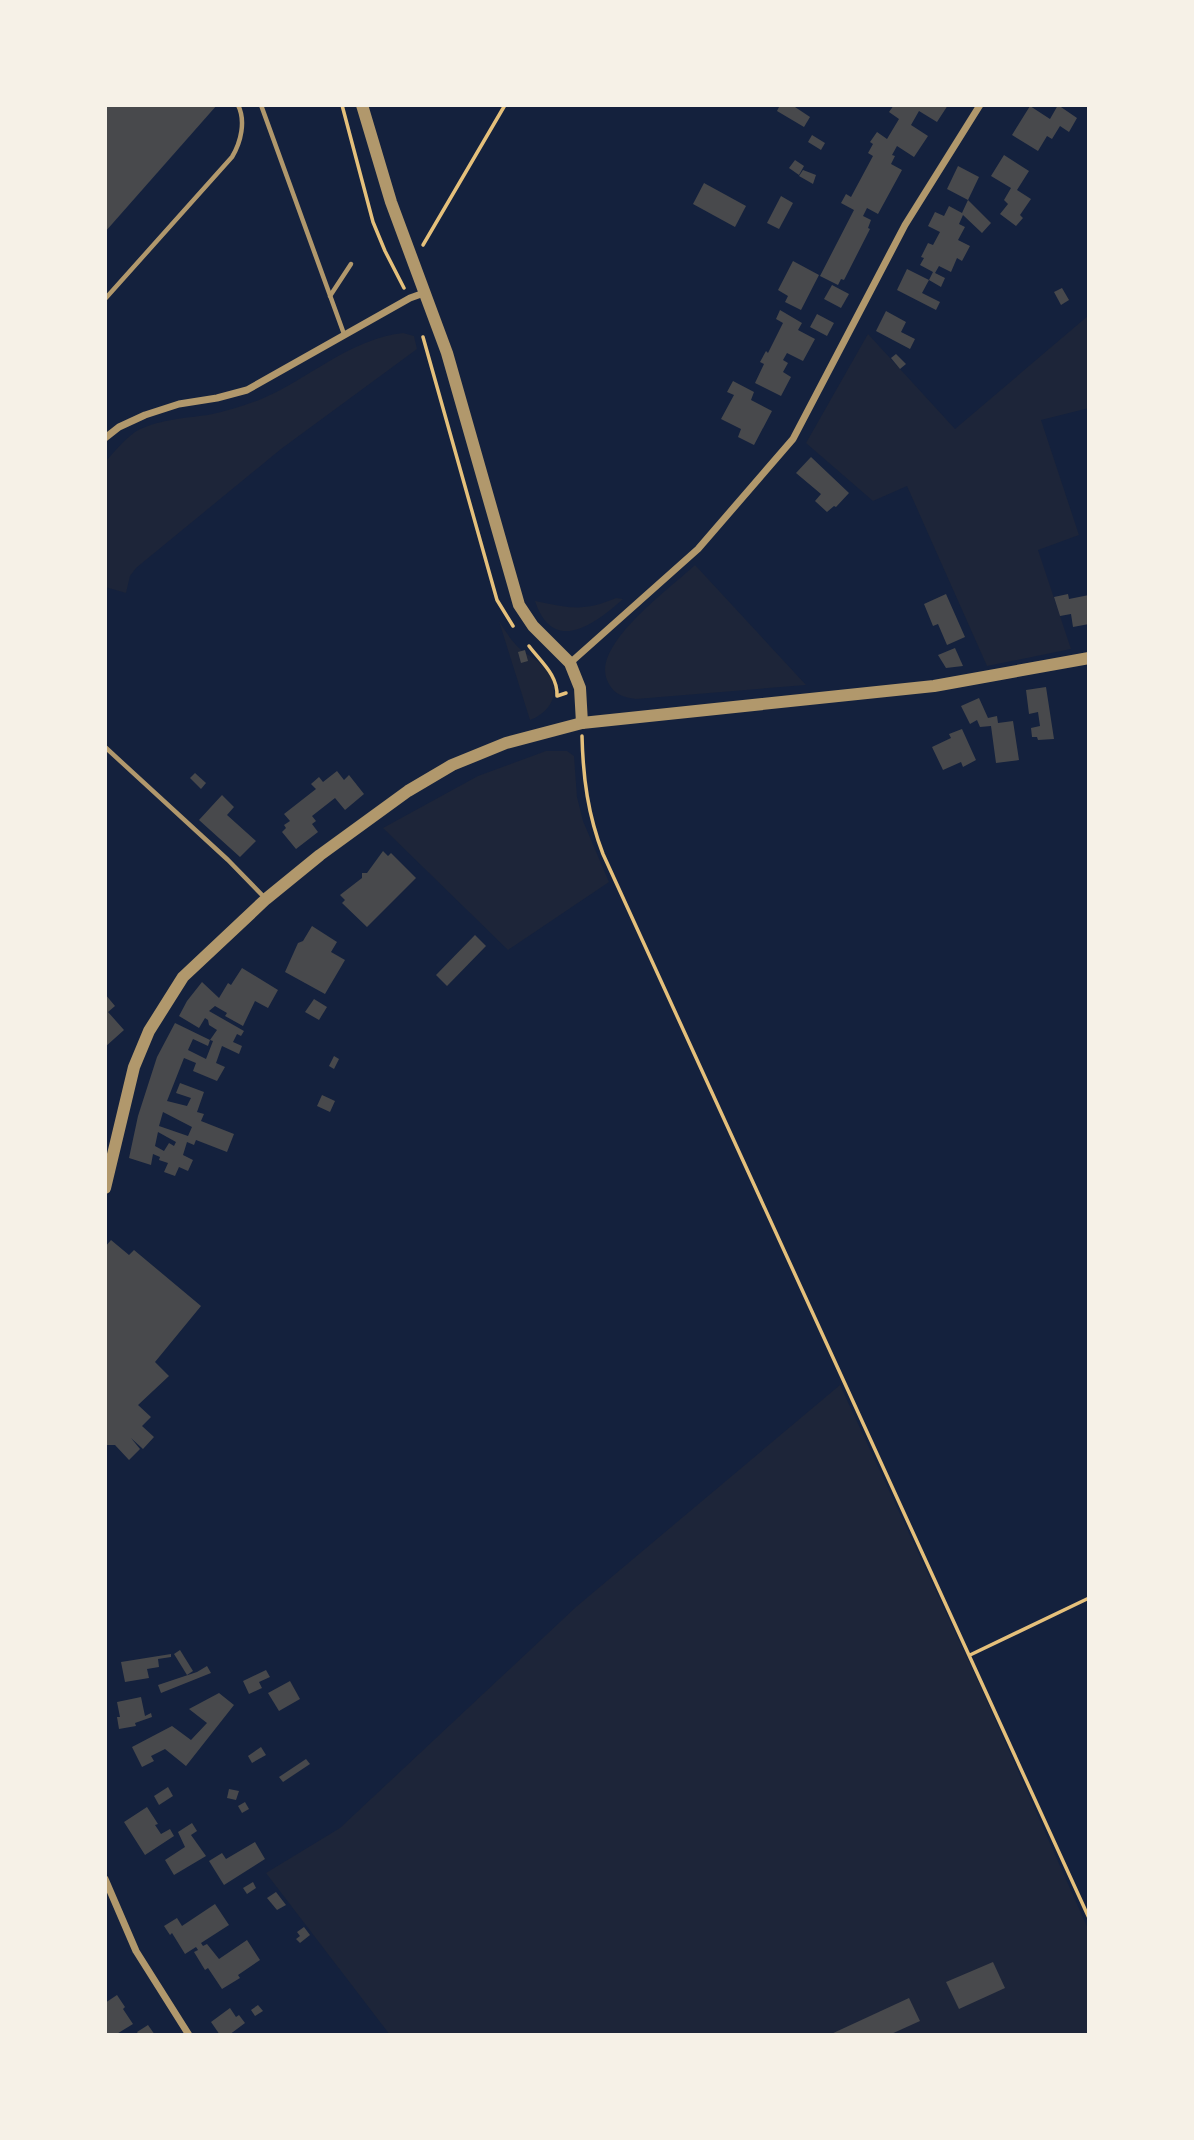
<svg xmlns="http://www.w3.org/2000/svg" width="1194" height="2140" font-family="'Fira Sans Condensed',sans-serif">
  <rect width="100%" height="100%" fill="#14213d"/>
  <g fill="#1d2539">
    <polygon points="1089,315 1089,408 1041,420 1079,535 1038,550 1071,649 987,666 907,486 873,501 806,443 868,334 955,429"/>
    <path d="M403 333 414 336 417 349 281 449 136 568 130 576 126 593 105 587V462C114 452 124 440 135 432 155 420 185 418 208 415 225 412 242 406 259 400 308 380 349 339 403 333Z"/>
    <path d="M695 565 806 685 636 699C622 697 613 694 607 680 592 644 671 588 695 565Z"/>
    <path d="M616 598 623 599C594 625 553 655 535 601 569 608 584 612 616 598Z"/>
    <path d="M499 621C505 631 511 640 519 648 527 655 538 660 545 668 563 689 553 711 530 720Z"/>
    <polygon points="546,751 567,751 574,756 577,797 583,821 609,882 508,950 383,828 478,776"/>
    <polygon points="840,1385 982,1690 1089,1931 1089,2035 390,2035 266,1873 340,1828 576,1607"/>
  </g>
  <g fill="#48494c" fill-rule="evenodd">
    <polygon points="105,105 217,105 105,232"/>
    <polygon points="780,105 792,105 810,117 804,127 777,111"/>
    <polygon points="894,105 948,105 937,122 919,111 911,125 928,136 914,157 897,146 892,155 895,156 891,164 902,170 878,214 867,208 863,216 871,220 868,228 870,229 844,280 841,279 838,285 820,276 854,210 841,203 846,194 851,197 873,156 868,153 873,144 870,142 877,132 887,139 899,119 889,112"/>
    <polygon points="1058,105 1077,118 1069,132 1060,126 1052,139 1047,136 1038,151 1012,135 1030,106 1050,119"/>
    <polygon points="812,135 825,143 821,150 808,142"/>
    <polygon points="1004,155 1029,171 1017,190 1031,199 1020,215 1023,218 1016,226 1000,214 1008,204 1004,200 1011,188 991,176"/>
    <polygon points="795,160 804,166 799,175 789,168"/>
    <polygon points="958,166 979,177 968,200 947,189"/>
    <polygon points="803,170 816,175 813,184 799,176"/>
    <polygon points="704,183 746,206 735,227 693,204"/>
    <polygon points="781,196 793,203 779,229 767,223"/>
    <polygon points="968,200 991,223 982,233 963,215 959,224 965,227 958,240 970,246 962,261 957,258 951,272 939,266 935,273 945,278 941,287 929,280 933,272 920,265 924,258 921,257 928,243 933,245 940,232 928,226 935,212 944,216 949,206 962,213"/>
    <polygon points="793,261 819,275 801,310 785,302 788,296 778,290"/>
    <polygon points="907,269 929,280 922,293 940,302 936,310 897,290"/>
    <polygon points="832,285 849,294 841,308 824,299"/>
    <polygon points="1062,288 1069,300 1061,305 1054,292"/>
    <polygon points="780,310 802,323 798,330 815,339 803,361 787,353 783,360 788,363 783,372 791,377 781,396 755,383 764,364 760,362 766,351 768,353 783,323 776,319"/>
    <polygon points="886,311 906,322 901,332 915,339 910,349 876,331"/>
    <polygon points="817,314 834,323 827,336 810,327"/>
    <polygon points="896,354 906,364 900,369 891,358"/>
    <polygon points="733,381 754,392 751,400 772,411 754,445 738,437 741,429 721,419 734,395 727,392"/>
    <polygon points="811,457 849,493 836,507 834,506 827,512 815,501 821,494 796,473"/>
    <polygon points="946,594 965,637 947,645 938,624 933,626 924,604"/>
    <polygon points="1068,594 1069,599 1089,595 1089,624 1073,627 1071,614 1060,616 1054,597"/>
    <polygon points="955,648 963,666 946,668 938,655"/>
    <polygon points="525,650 528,661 521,663 518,652"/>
    <polygon points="1046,687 1054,739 1038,740 1037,737 1032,737 1031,728 1040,726 1038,712 1029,714 1026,690"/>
    <polygon points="979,698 988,718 997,716 998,723 1013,721 1019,760 996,763 991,726 980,727 977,720 970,724 961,706"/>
    <polygon points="962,729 976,760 963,767 961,762 943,770 932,747 951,738 949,734"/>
    <polygon points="337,771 344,780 349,775 364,794 345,810 335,798 312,816 316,821 312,824 318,832 296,849 282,832 286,828 284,825 290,821 284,814 316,789 311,784 319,777 323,782"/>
    <polygon points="195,773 206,783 201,789 190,778"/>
    <polygon points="222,795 234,807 227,815 256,841 240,857 199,820"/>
    <polygon points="383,851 388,856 391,853 416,878 367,927 342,903 345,900 340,895 362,878 362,873 367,873"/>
    <polygon points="312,926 337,942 331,952 345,960 325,994 285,972 298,943 303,941"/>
    <polygon points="475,935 486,946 447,986 436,975"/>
    <path d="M242 968 278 990 268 1008 255 1001 243 1026 225 1016 227 1013 215 1006 209 1011 244 1031 241 1036 237 1034 233 1042 242 1046 239 1054 222 1046 216 1063 225 1067 217 1081 193 1071 196 1063 184 1058 167 1101 187 1106 191 1098 176 1093 180 1083 204 1092 197 1112 204 1114 201 1121 234 1134 227 1152 196 1140 194 1145 187 1142 183 1155 193 1160 188 1171 179 1167 175 1176 164 1172 168 1163 159 1160 160 1157 153 1154 151 1165 129 1158 138 1116 157 1057 175 1023 210 1040 208 1046 193 1039 188 1050 206 1059 213 1041 210 1040 217 1030 209 1025 208 1020 205 1018 199 1028 179 1016 187 1001 202 982 219 998 228 983 231 985ZM163 1112 192 1127 188 1136 159 1126ZM158 1132 176 1142 174 1146 169 1143 164 1151 155 1146Z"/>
    <polygon points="105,994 115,1006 108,1012 124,1030 105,1047"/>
    <polygon points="314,999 327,1007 319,1020 305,1012"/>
    <polygon points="334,1056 339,1059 334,1069 329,1066"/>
    <polygon points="322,1095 335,1101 330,1112 317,1106"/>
    <polygon points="111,1240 129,1255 134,1250 201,1306 155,1362 169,1376 138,1405 151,1417 142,1426 154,1437 143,1449 131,1438 140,1449 129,1460 115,1445 107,1445 105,1437 105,1247"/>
    <polygon points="180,1650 193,1671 187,1675 174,1654"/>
    <polygon points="171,1654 171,1657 158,1659 159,1667 147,1669 149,1678 125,1682 121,1662"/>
    <polygon points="207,1666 211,1673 161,1693 158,1685 197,1672"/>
    <polygon points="266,1670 270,1677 259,1682 262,1688 249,1694 243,1681"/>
    <polygon points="290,1681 300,1699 279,1711 268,1693"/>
    <polygon points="219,1693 234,1705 186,1766 165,1749 151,1756 154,1761 142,1767 132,1747 172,1726 191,1740 207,1723 189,1709"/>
    <polygon points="141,1697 145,1716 151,1713 152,1717 135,1723 136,1726 119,1729 117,1717 120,1717 117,1702"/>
    <polygon points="261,1747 266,1755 252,1763 248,1756"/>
    <polygon points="306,1759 310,1764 283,1782 279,1777"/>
    <polygon points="168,1787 173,1796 159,1805 154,1796"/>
    <polygon points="229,1789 239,1791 236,1800 227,1798"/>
    <polygon points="245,1802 249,1809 242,1813 238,1806"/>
    <polygon points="147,1807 158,1824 155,1825 161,1834 170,1829 174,1836 145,1855 124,1822"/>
    <polygon points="192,1823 197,1831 191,1835 206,1856 174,1875 165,1860 185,1847 178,1832"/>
    <polygon points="255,1842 265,1859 224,1885 209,1861 222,1853 226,1859"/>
    <polygon points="253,1882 256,1888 247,1894 243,1888"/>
    <polygon points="276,1892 286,1905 277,1910 267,1898"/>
    <polygon points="215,1904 229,1925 201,1943 203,1946 207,1944 219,1959 247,1940 260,1960 238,1975 240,1978 222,1989 208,1968 205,1970 194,1952 198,1950 196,1947 185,1954 172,1933 170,1935 164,1926 177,1918 182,1926"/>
    <polygon points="304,1927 310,1935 300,1943 296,1939 300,1936 297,1932"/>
    <polygon points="993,1962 1005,1988 959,2009 946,1982"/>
    <polygon points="117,1995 125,2007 123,2009 133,2024 115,2035 105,2035 105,2003"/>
    <polygon points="909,1998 920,2021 889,2035 829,2035"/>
    <polygon points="258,2005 263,2011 255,2016 251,2010"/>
    <polygon points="230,2008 236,2017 239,2015 245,2023 229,2035 220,2035 211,2022"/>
    <polygon points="148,2025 155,2035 139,2035 137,2032"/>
  </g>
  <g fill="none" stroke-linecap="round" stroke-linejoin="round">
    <g stroke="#e5c07b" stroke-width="3.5">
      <polyline points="342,105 373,222 385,251 404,288"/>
      <polyline points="423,245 505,105"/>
      <polyline points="423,337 497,600 513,626"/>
      <path d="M529 646C541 662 558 675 557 696L566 693"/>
      <path d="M582 736C583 778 588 815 603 854L1089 1918"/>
      <polyline points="970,1655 1089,1598"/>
    </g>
    <g stroke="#b1986c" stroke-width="4.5">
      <polyline points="261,105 344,334"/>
      <polyline points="330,296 351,264"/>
      <path d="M105 299 232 157C241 142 246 121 238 105"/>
      <polyline points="105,747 228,860 265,898"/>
    </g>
    <g stroke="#b1986c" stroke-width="7">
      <polyline points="105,438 119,427 145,415 179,404 217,398 247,390 410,298 424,293"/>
      <polyline points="570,663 698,549 793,439 905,225 980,105"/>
      <polyline points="105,1879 136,1951 189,2035"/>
    </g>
    <g stroke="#b1986c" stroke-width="12">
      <polyline points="362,105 391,202 447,353 519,605 533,626 570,663 580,688 582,723"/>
      <polyline points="105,1188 134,1067 149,1031 183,977 266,899 320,855 408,791 452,765 506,743 582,723 934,686 1089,658"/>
    </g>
  </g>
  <rect width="1194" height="2140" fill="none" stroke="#f6f1e7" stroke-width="214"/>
</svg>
